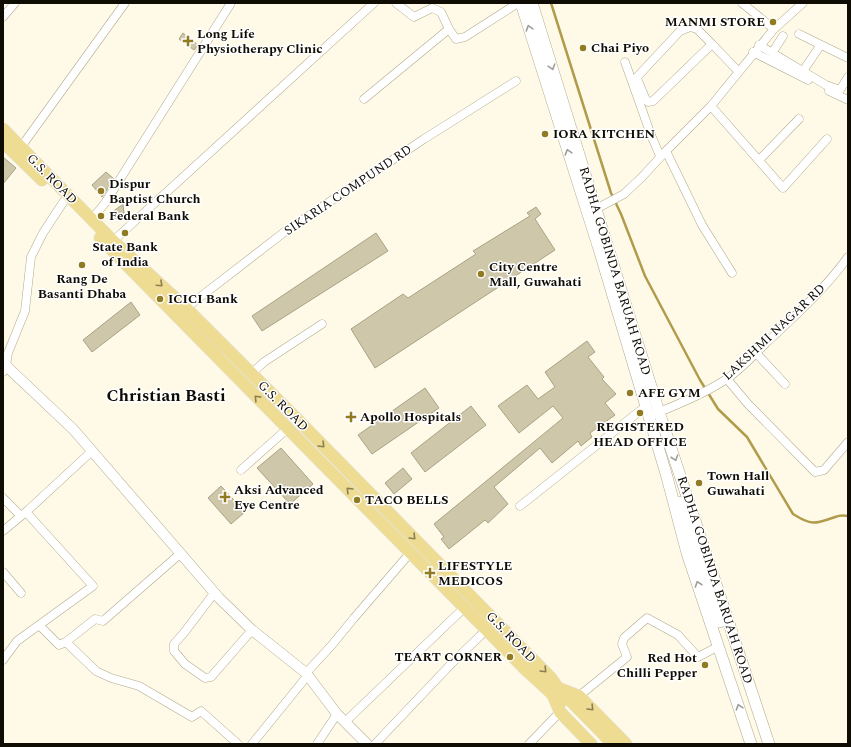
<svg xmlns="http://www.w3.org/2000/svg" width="851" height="747" font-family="Spectral,serif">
  <rect width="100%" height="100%" fill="#fffae8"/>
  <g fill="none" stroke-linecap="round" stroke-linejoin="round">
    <path stroke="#b19c4b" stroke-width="2.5" d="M551 3 611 193 621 214 645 276 700 380 718 409 747 437 793 514C812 526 815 524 835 517 840 515 843 515 848 516"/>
  </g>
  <g fill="#cec7a9" stroke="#a9a285">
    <polygon points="183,33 198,45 194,50 179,39"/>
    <polygon points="3,157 16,168 3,184"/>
    <polygon points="106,172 114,179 102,197 92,185"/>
    <polygon points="123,204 124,213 115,219 111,213"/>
    <polygon points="536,207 541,214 535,219 555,250 375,368 351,329 403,294 408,298 476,254 473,251 530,216 527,213"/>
    <polygon points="376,233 388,251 262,331 252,316"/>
    <polygon points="131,302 140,315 92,352 83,340"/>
    <polygon points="587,341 595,352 588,357 604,377 602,379 616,394 605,403 615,415 590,433 592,437 581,446 578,441 552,463 540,448 494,487 508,504 488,523 485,520 449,549 441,539 444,537 434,524 563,418 553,406 519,433 498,406 527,385 538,399 555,387 545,372"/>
    <polygon points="425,388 439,408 372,454 358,435"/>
    <polygon points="471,406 486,425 425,472 411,453"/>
    <polygon points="281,448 313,484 290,504 257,468"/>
    <polygon points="403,468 412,479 394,494 385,483"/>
    <polygon points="221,486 245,512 231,524 208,498"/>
  </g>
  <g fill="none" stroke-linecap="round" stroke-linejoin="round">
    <g stroke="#b0a98c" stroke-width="9">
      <g id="minor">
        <polyline points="396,3 414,17 432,8 441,12 449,29 456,39 465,37 518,3"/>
        <polyline points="742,3 774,29"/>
        <polyline points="3,17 15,3"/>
        <polyline points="799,34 848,58"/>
        <polyline points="712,44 697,29 690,27 680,31 637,77 638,81 646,100 648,102 653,101 712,44 738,71"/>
        <polyline points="759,45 826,85 840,90 848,77"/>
        <polyline points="753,52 808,80"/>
        <polyline points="772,53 783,36"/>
        <polyline points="625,62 651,135 660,156"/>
        <polyline points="803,71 820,46"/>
        <polyline points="829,91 848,100"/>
        <polyline points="364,99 449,29"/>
        <polyline points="711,106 783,188 827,139"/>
        <polyline points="21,147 125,3"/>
        <polyline points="666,151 702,225 732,273"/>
        <polyline points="759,160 799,119"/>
        <polyline points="596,209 624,194 642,177 666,151 711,106 774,29 803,3"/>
        <polyline points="92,219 105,203 231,3"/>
        <polyline points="113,241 374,3"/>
        <polyline points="186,308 287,230 424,139 516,81"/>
        <polyline points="756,353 785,384"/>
        <polyline points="3,372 6,366 8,353 25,311 31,257 43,233 64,201"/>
        <polyline points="251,374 264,362 322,324"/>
        <polyline points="727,379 748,404 815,472 824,470 848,442"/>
        <path d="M654 414C677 405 708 392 728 378 742 368 754 355 766 343 795 316 825 289 848 257"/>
        <polyline points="241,470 287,429"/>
        <polyline points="3,498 21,516 26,512 93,586 17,641 3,660"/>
        <polyline points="520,506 646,406"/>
        <polyline points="26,512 92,451"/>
        <polyline points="3,531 21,516"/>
        <polyline points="3,572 21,593"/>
        <polyline points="215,592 183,634 174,644 174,651 185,664 205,678 211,677 252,630"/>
        <polyline points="40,626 59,645 66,642 96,671 111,678 139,686 192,717 201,711 238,744"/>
        <polyline points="66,642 95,619 103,621 181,553"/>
        <polyline points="306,673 331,646 354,618 411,552"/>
        <polyline points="579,696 627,657 622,644 624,638 647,618 678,635 698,657 719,646"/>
        <polyline points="345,722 465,607"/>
        <polyline points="252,744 308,675"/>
        <polyline points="317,744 337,714"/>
        <polyline points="375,744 453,662 480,636 486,629"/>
        <polyline points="529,744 560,712"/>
      </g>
    </g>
    <g stroke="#b0a98c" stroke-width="11">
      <polyline id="tertiary" points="3,363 73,429 219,598 252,630 306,673 337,714 367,744"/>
    </g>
    <g stroke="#b0a98c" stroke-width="12">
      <g id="secondary">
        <polyline points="521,3 599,249 667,477 687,553 751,744"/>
        <polyline points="532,3 659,412 769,744"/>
        <polyline points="679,502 683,509 720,622"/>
      </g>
    </g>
    <g stroke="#e2e2e1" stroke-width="13">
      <g id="primary">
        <polyline points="3,129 113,241 186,308 297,419 551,678 558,688 613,744"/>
        <polyline points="3,142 42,180"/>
        <polyline points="100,238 525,669 561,702"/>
        <polyline points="561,689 579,696 626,744"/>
        <polyline points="553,695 560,712 591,744"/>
      </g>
    </g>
    <use href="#minor" stroke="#fff" stroke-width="8"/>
    <use href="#tertiary" stroke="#fff" stroke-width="10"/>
    <use href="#secondary" stroke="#fff" stroke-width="11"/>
    <use href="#primary" stroke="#eedc93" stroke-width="12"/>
  </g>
  <defs><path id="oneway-chevron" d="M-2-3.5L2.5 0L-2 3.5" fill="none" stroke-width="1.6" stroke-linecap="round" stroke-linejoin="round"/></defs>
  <g stroke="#9f9e9b">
    <use href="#oneway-chevron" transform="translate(529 28) rotate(-108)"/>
    <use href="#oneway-chevron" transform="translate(552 67) rotate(73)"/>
    <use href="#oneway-chevron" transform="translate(568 152) rotate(-107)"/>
    <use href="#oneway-chevron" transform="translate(675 458) rotate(71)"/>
    <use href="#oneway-chevron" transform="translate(698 584) rotate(-109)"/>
    <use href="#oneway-chevron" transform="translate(739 707) rotate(-108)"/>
  </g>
  <g stroke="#8a7e53">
    <use href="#oneway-chevron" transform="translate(160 284) rotate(43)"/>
    <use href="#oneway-chevron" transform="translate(257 398) rotate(-135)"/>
    <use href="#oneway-chevron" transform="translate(322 445) rotate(46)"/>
    <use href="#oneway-chevron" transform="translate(349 490) rotate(-135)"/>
    <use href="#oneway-chevron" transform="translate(413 537) rotate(45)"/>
    <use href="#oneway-chevron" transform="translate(544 670) rotate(46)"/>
    <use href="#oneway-chevron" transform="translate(591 708) rotate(46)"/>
  </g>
  <g fill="#907b21" stroke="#fff" stroke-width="1.5">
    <circle cx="773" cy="22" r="4"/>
    <path d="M186 35h4v4h4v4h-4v4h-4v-4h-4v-4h4z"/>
    <circle cx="583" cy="48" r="4"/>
    <circle cx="545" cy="134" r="4"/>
    <circle cx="101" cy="191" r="4"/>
    <circle cx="101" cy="216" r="4"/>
    <circle cx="125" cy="233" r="4"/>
    <circle cx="82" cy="265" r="4"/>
    <circle cx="481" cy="274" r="4"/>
    <circle cx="160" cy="299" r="4"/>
    <circle cx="630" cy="393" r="4"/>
    <circle cx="640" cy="413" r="4"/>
    <path d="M349 411h4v4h4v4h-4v4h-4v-4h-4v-4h4z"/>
    <circle cx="699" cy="483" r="4"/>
    <path d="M223 491h4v4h4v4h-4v4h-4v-4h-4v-4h4z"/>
    <circle cx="357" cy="500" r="4"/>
    <path d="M428 567h4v4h4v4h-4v4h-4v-4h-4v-4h4z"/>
    <circle cx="510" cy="657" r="4"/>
    <circle cx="705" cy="665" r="4"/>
  </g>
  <g text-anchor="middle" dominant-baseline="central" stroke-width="3" stroke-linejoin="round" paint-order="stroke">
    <g font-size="13" font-weight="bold" fill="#0f0c04" stroke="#fff" text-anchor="start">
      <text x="765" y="22" text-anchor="end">MANMI STORE</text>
      <text x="197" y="34">Long Life<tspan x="197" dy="15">Physiotherapy Clinic</tspan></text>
      <text x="591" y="48">Chai Piyo</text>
      <text x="553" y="134">IORA KITCHEN</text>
      <text x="109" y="184">Dispur<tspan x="109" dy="15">Baptist Church</tspan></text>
      <text x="109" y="216">Federal Bank</text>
      <text x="125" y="247" text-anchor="middle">State Bank<tspan x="125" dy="15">of India</tspan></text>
      <text x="489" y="267">City Centre<tspan x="489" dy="15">Mall, Guwahati</tspan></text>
      <text x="82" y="279" text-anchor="middle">Rang De<tspan x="82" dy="15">Basanti Dhaba</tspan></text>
      <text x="168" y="299">ICICI Bank</text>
      <text x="638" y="393">AFE GYM</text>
      <text x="360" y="417">Apollo Hospitals</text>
      <text x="640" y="427" text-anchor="middle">REGISTERED<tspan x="640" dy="15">HEAD OFFICE</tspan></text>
      <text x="707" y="476">Town Hall<tspan x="707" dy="15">Guwahati</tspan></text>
      <text x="234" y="490">Aksi Advanced<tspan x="234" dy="15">Eye Centre</tspan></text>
      <text x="365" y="500">TACO BELLS</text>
      <text x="438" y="566">LIFESTYLE<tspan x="438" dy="15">MEDICOS</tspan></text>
      <text x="502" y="657" text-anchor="end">TEART CORNER</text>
      <text x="697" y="658" text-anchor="end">Red Hot<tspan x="697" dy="15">Chilli Pepper</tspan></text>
    </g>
    <g font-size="13" fill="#0f0c04" stroke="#fff">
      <text transform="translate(52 179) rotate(45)">G.S. ROAD</text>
      <text transform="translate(348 190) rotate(-34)">SIKARIA COMPUND RD</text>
      <text transform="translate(615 271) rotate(73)">RADHA GOBINDA BARUAH ROAD</text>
      <text transform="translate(774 332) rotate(-43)">LAKSHMI NAGAR RD</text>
      <text transform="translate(283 406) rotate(45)">G.S. ROAD</text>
      <text transform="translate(715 580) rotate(72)">RADHA GOBINDA BARUAH ROAD</text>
      <text transform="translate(511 637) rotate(46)">G.S. ROAD</text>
    </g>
    <g font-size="17" font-weight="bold" fill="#0f0c04" stroke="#fff">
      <text x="166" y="396">Christian Basti</text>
    </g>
  </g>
  <rect width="851" height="747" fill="none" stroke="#0f0c04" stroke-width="8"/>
</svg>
